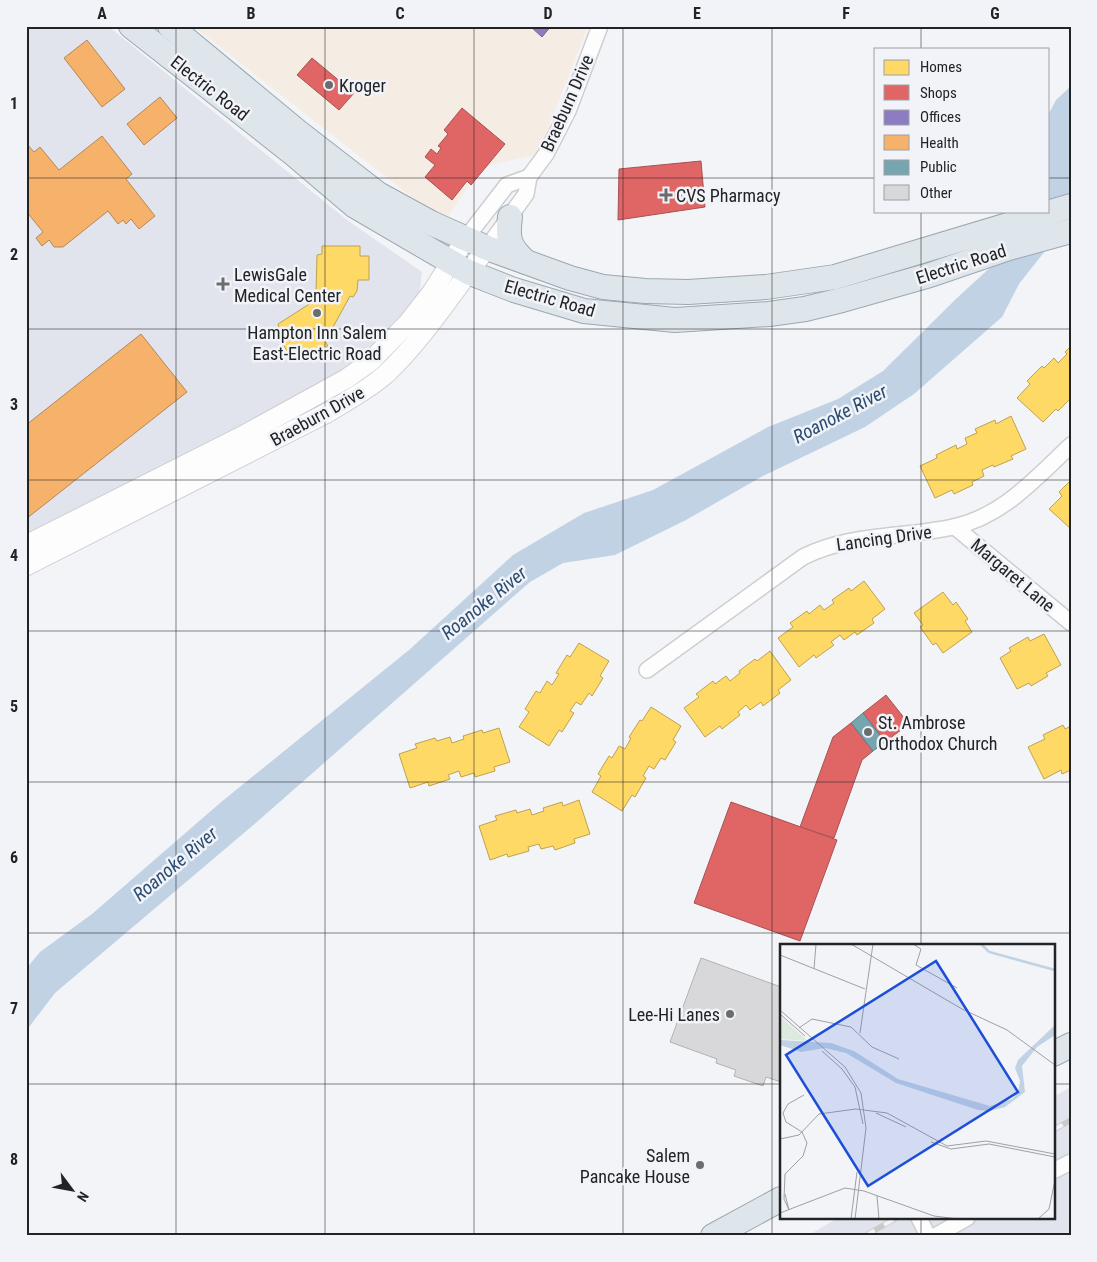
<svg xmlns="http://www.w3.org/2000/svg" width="1097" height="1262" font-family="'Roboto Condensed',sans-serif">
  <rect width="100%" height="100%" fill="#f2f4f7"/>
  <polygon fill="#f5ece4" points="193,26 588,26 538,154 482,167 444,222"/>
  <g fill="#e1e4ec">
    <polygon points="26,26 108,26 347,220 422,272 419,296 390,332 337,376 26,542"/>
    <polygon points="1071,1087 1071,1236 807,1236 838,1218 1053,1218 1053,1097"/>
  </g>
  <polygon fill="#c2d2e5" points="1071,86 1071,218 1019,284 1002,317 914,394 865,427 761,477 686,520 615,555 563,563 530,582 258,821 55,993 26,1031 26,969 40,952 92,914 220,803 409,650 513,555 584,513 653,490 768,427 838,399 883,371 958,297 993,265 1048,211 1048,115 1056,100"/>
  <g fill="#ffd966" stroke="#bda252">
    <polygon points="322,246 360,246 360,256 369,256 369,280 358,280 357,291 353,297 350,296 332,329 333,333 331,337 325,341 328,346 307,359 303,352 292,359 278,336 280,333 278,324 311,303 316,293 317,255 322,254"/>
    <polygon points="1071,346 1071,398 1058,411 1056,409 1043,422 1017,398 1030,384 1027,381 1042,366 1044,368 1054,358 1058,363 1067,354 1065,352"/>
    <polygon points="1011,416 1026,449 1011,456 1013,459 994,467 993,465 982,470 984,476 972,482 973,485 954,494 952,490 935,498 920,466 937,458 936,455 956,445 957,449 967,444 965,438 977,433 975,429 995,420 996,424"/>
    <polygon points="1071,480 1071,529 1049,509 1062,496 1059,492"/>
    <polygon points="864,581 885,609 872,619 874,623 857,635 855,632 844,640 840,635 831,642 834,645 816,658 814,655 799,667 778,638 793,627 790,623 807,611 809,614 820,605 824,610 834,603 832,600 849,588 851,591"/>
    <polygon points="943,592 953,605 956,602 968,619 965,621 972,632 943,653 936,643 933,645 920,627 923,625 914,613"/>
    <polygon points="1044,634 1061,665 1046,673 1048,676 1031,686 1029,683 1017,689 1000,658 1011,651 1009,648 1028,637 1030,641"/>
    <polygon points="579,643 609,661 600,676 603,678 592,696 589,693 581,705 576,702 570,711 574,713 562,732 559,730 549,746 519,727 529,712 525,709 536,691 540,693 547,681 552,685 559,674 556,673 567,655 570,657"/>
    <polygon points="770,651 791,680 778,690 780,693 763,706 761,702 750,710 746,705 738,712 740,715 722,729 720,726 705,737 684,708 699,697 696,694 713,681 715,684 726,676 730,681 740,673 739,671 755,659 757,661"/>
    <polygon points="651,707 681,726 673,740 676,742 665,760 661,758 654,769 649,766 643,776 646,778 635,797 632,795 622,811 592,792 601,776 598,774 609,756 612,758 619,746 625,749 631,738 629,737 640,720 642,721"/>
    <polygon points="1063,725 1065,729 1071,726 1071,770 1062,774 1061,770 1044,779 1028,747 1045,739 1043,735"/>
    <polygon points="499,728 510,762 494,767 495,771 475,777 474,773 461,777 459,771 448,775 450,779 429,786 428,782 410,788 399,754 417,748 415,744 435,738 437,741 450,737 452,743 464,739 463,736 482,730 483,733"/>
    <polygon points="579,800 590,834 574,839 575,843 555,850 553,846 541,849 539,844 528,847 529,851 508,857 507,854 490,860 479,826 497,820 495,816 516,810 517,813 530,809 532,815 544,811 543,808 562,802 563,806"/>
  </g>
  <g fill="#e06666" stroke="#a75252">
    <polygon points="312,58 354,93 339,110 297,75"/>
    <polygon points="462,108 505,144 471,185 467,181 452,200 425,177 435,165 425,157 431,149 437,154 441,148 438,146 448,134 444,130"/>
    <polygon points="701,161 705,207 618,220 619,169"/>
    <polygon points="886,695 909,724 885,742 863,713"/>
    <polygon points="851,723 873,751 862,760 834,838 800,827 833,737"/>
    <polygon points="731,802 837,840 800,941 694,903"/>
  </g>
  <polygon fill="#8e7cc3" stroke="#6e6194" points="530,26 551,26 542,37"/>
  <g fill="#f6b26b" stroke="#b68756">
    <polygon points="87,40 125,89 102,107 64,58"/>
    <polygon points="160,97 177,118 144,145 127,124"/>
    <polygon points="102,136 132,174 126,179 155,216 139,229 131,219 126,224 123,220 118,224 108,211 63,247 54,247 49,240 42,246 36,238 43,232 26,211 26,143 34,152 40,147 59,170"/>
    <polygon points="141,334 187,392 26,519 26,425"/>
  </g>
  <polygon fill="#76a5af" stroke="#5d7e86" points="863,713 885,742 873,751 851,723"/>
  <polygon fill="#d8d8da" stroke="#b2b2b3" points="701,958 781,987 781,1082 766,1077 763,1086 734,1076 736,1070 716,1063 717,1059 670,1042"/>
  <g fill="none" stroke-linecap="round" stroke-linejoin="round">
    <g stroke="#ceced0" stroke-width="18">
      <g id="minor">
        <polyline points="466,238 507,185 529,177"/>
        <polyline points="487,248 526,194 529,177 546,154 568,111 600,26"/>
        <polyline points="955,527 1071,623"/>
        <path d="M647 670 803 557C850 533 903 538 953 527 1002 517 1036 478 1071 445"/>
        <polyline points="1053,1171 1071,1162"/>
        <polyline points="919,1218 928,1236"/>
        <polyline points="935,1236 967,1218"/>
      </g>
    </g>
    <g stroke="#ceced0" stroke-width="21">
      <g id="tertiary">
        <polyline points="26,545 244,435 346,379 370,362 407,324 432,292 466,238"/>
        <path d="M26 566 325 414C345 402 368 390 386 374 425 337 454 290 487 248"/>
      </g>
    </g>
    <g stroke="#9aa8b0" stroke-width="26">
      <g id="primary">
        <polyline points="131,26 295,155 355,206 468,272 514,290 584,311 675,320 769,314 805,309 842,300 930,275 1009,248 1071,231"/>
        <polyline points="170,26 298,132 378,194 431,223 487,248 570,278 603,287 645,291 688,292 766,287 835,277 1071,206"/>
        <path d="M510 217C507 239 509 247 526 262"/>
        <polyline points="1053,1054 1071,1045"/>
        <polyline points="713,1236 781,1199"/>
      </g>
    </g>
    <use href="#minor" stroke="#fdfdfe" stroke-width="15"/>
    <use href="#tertiary" stroke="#fdfdfe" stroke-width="19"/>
    <use href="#primary" stroke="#dfe6eb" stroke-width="24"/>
    <g stroke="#c9caca" stroke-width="5.5">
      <g id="rail">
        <polyline points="1053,1130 1071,1120"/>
        <polyline points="865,1236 896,1218"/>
      </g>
    </g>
    <use href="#rail" stroke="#f1f3f8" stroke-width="4" stroke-dasharray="11" stroke-linecap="butt"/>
  </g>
  <path fill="none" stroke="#222325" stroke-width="1" stroke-opacity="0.55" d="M176 26V1236M325 26V1236M474 26V1236M623 26V1236M772 26V1236M921 26V49M26 178H876M1048 178H1071M921 211V946M26 329H1071M26 480H1071M26 631H1071M26 782H1071M26 933H1071M26 1084H781M1053 1084H1071M921 1218V1236"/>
  <g fill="#6b6c6e" stroke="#f1f3f8" stroke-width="2">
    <circle cx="329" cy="85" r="5"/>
    <path d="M663.5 187.5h5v5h5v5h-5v5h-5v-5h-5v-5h5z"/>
    <path d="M220.5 276.5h5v5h5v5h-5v5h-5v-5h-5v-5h5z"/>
    <circle cx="317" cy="313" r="5"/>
    <circle cx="868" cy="732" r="5"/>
    <circle cx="730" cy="1014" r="5"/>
    <circle cx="700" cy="1165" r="5"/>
  </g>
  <g text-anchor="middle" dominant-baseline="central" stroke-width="5" stroke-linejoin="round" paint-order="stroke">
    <g font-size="18" fill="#222325" stroke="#f1f3f8" text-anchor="start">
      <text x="339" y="85">Kroger</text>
      <text x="676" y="195">CVS Pharmacy</text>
      <text x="234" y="274">LewisGale<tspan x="234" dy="21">Medical Center</tspan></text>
      <text x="317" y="332" text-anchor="middle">Hampton Inn Salem<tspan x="317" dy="21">East-Electric Road</tspan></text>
      <text x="878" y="722">St. Ambrose<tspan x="878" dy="21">Orthodox Church</tspan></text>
      <text x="720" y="1014" text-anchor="end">Lee-Hi Lanes</text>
      <text x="690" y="1155" text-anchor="end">Salem<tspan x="690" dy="21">Pancake House</tspan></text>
    </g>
    <g font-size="18" fill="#222325" stroke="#f1f3f8">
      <text transform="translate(210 88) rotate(38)">Electric Road</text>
      <text transform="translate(567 103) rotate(-66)">Braeburn Drive</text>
      <text transform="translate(961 264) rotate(-18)">Electric Road</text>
      <text transform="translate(550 298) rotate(16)">Electric Road</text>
      <text transform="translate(317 416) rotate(-29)">Braeburn Drive</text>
      <text transform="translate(884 538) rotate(-8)">Lancing Drive</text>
      <text transform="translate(1013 575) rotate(40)">Margaret Lane</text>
    </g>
    <g font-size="19" font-style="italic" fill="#2a4d71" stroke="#f1f3f8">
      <text transform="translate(840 414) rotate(-28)">Roanoke River</text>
      <text transform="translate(484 603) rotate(-39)">Roanoke River</text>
      <text transform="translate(175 864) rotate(-40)">Roanoke River</text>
    </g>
  </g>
  <g transform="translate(780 944)">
    <rect width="275" height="275" fill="#f2f4f7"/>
    <path d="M0 72 28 97 0 95Z" fill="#deeade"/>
    <path d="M275 81V91L257 103 242 122 245 148 225 163 210 167 198 166 116 139 66 109 45 104 21 108 0 101V96L51 99 74 107 118 135 210 162 232 155 238 149 240 137 235 124 238 116Z" fill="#c2d2e5"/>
    <path fill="none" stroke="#c2d2e5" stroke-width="2.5" d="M201 0 209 8 275 26"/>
    <path fill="none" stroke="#9fa0a3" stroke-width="1" d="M71 0 182 65 227 86 275 121M133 0 141 5 136 21 177 44M0 11 85 45M34 25 36 0M0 66 65 123 81 149 86 184 75 275M0 70 25 92M19 84 32 75 71 83 92 103 119 115M80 89 93 0M42 107 62 125 75 143 83 180M96 169 126 183M0 195 19 191 39 170 76 165 107 169 167 202 206 197 275 210M151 198 171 205 209 200 275 213M5 250 9 266M97 252 99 275M9 266 4 255 5 230 23 212 27 199 22 188 6 178 3 169 8 160 24 151M0 269 65 244 84 247 154 272 178 275M71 275 77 228M258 275 269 265 275 236"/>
    <path fill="#1d4ed8" fill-opacity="0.15" stroke="#1d4ed8" stroke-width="2.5" d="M156 17 238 148 88 242 6 111Z"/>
    <rect width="275" height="275" fill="none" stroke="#222325" stroke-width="2.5"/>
  </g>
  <rect width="1097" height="1262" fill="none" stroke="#f1f3f8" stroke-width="55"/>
  <rect x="874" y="48" width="175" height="165" fill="#f1f3f8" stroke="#9ea0a4"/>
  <rect x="884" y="60" width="25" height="15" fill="#ffd966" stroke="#9ea0a4"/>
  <text x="920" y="72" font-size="15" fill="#222325">Homes</text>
  <rect x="884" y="85" width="25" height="15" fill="#e06666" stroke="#9ea0a4"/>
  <text x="920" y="98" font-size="15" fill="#222325">Shops</text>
  <rect x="884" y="110" width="25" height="15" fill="#8e7cc3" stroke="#9ea0a4"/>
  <text x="920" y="122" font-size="15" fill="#222325">Offices</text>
  <rect x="884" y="135" width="25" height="15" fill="#f6b26b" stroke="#9ea0a4"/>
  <text x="920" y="148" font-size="15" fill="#222325">Health</text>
  <rect x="884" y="160" width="25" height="15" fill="#76a5af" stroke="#9ea0a4"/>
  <text x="920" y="172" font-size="15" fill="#222325">Public</text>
  <rect x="884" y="185" width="25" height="15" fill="#d8d8da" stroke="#9ea0a4"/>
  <text x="920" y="198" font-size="15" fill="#222325">Other</text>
  <g transform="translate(72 1190) rotate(122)" stroke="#f1f3f8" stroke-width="4" paint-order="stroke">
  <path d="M0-4L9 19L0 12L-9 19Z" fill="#222325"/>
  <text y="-8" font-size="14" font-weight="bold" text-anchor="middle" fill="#222325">N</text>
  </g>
  <rect x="28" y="28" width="1042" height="1206" fill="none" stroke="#222325" stroke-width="2"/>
  <g font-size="16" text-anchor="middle" font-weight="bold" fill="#222325">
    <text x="102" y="19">A</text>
    <text x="251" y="19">B</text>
    <text x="400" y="19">C</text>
    <text x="548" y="19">D</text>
    <text x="697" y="19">E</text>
    <text x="846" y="19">F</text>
    <text x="995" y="19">G</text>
    <text x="14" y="109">1</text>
    <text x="14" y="260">2</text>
    <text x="14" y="410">3</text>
    <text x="14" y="561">4</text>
    <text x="14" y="712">5</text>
    <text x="14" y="863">6</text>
    <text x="14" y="1014">7</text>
    <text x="14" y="1165">8</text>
  </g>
</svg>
